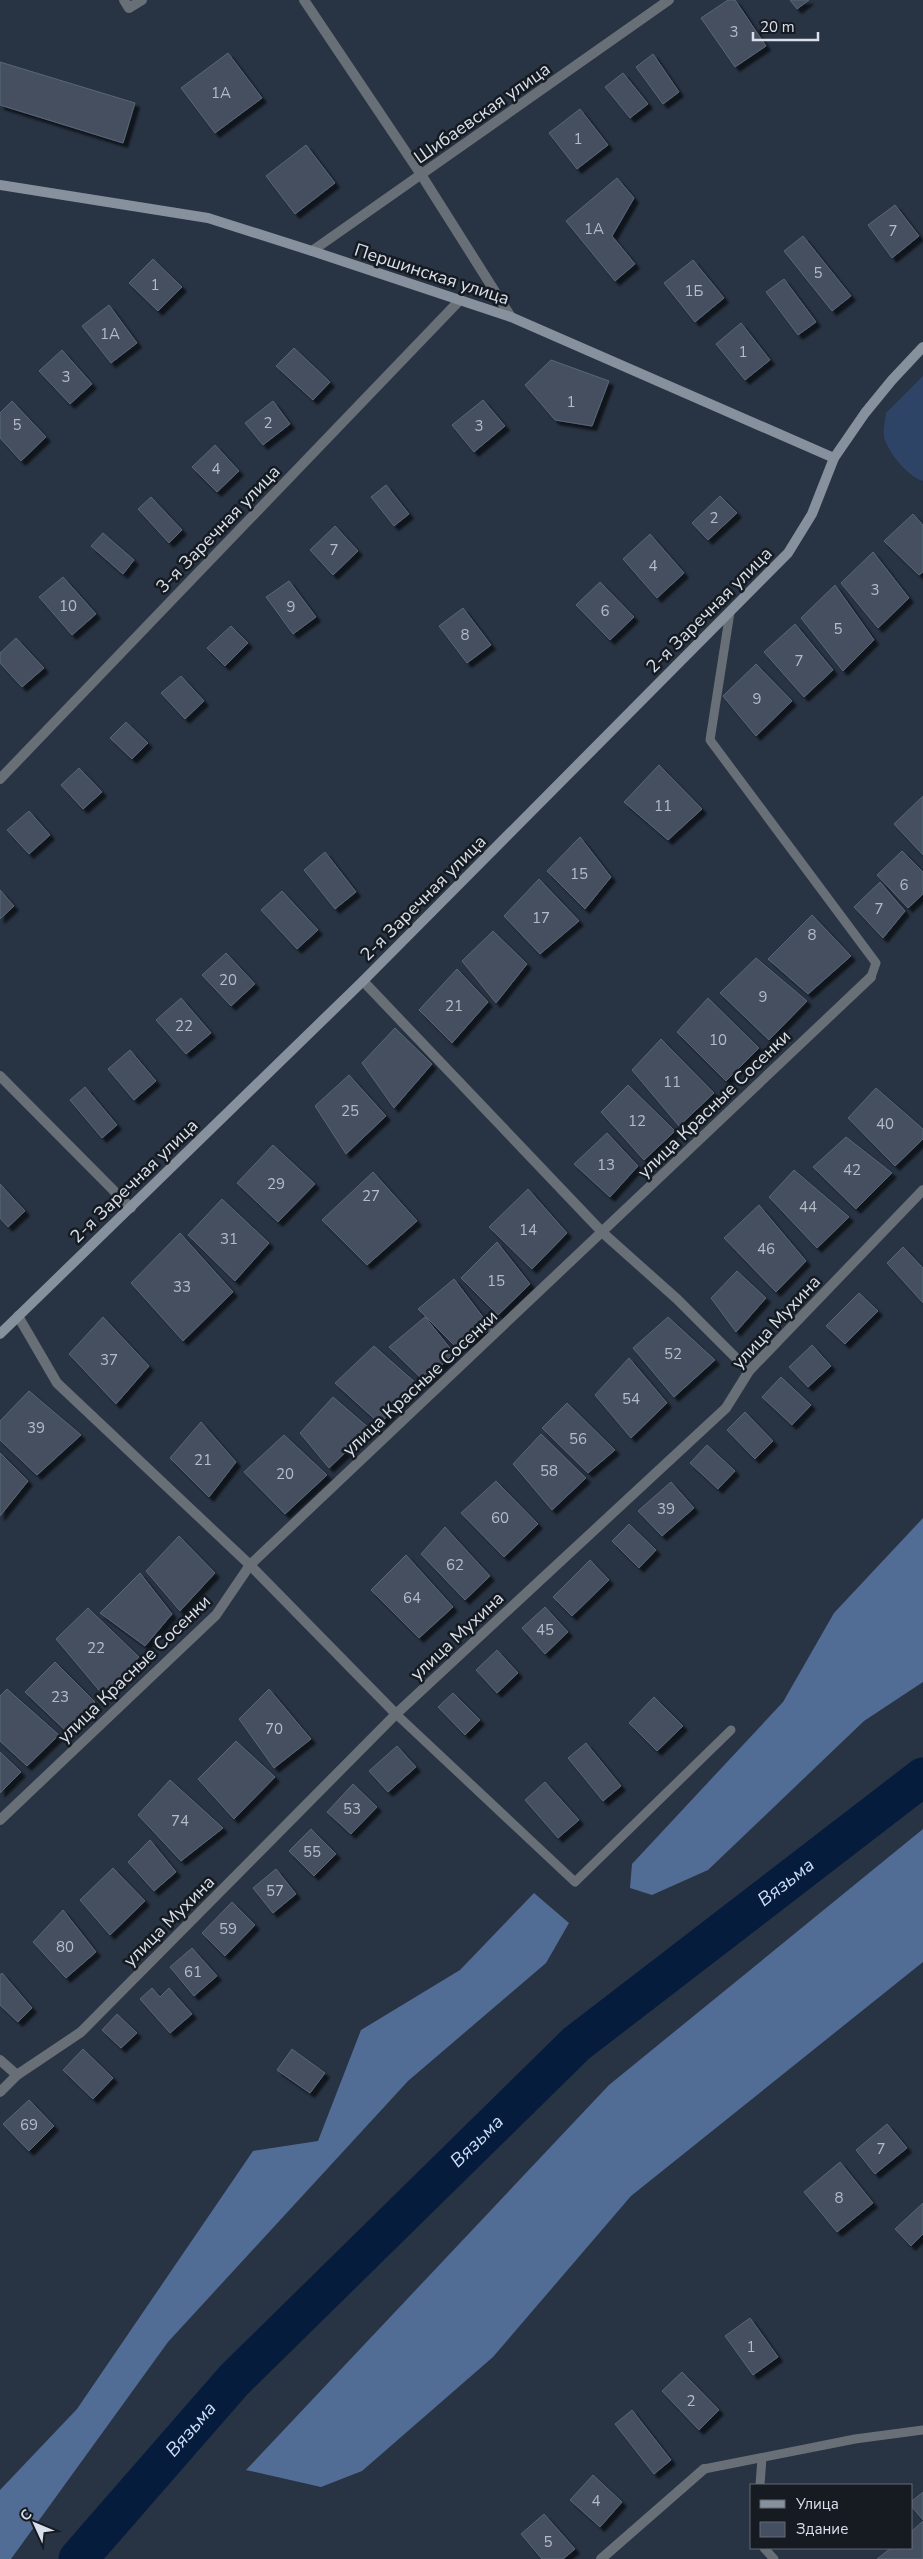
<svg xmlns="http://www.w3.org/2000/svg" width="923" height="2559" font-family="'Nunito Sans',sans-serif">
  <defs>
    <filter id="shadow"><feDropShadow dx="4.5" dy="4.5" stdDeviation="1" flood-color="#0009"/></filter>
  </defs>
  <rect width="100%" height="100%" fill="#283343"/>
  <path fill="#2d4466" d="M923 376V481C908 477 888 452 884 437 883 430 885 420 886 413Z"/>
  <g fill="#526d95">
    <polygon points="923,1518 923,1682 864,1721 708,1870 652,1895 630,1888 632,1864 783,1702 834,1613"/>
    <polygon points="923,1829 923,1962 631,2196 493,2357 362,2471 321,2487 246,2470 609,2085"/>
    <polygon points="534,1893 569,1923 546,1963 408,2081 168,2342 11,2559 0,2559 0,2490 77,2409 253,2151 318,2141 361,2030 460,1970"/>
  </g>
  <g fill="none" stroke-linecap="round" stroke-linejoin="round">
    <path stroke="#051c3d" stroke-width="39" id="s1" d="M78 2559 234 2380 576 2044 923 1777"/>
  </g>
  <g fill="#445061" stroke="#596677" filter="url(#shadow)">
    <polygon points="728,0 735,0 766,46 735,67 701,18"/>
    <polygon points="790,0 809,0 797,9"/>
    <polygon points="228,53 262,98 215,133 181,88"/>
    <polygon points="653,54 679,92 663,104 636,67"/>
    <polygon points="0,62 135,103 123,143 0,105"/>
    <polygon points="623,73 648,104 630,118 605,87"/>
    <polygon points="580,109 608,145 577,169 549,133"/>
    <polygon points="306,145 335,183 295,214 266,176"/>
    <polygon points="617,178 634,198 612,236 635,264 615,281 566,221"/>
    <polygon points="895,205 919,236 892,258 868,225"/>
    <polygon points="803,236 851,296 832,311 784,251"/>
    <polygon points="153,259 182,287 158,311 129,283"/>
    <polygon points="693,260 724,298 695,322 664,283"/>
    <polygon points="784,279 816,322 798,335 766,292"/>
    <polygon points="109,305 137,343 111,363 82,326"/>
    <polygon points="741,323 770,360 745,380 716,344"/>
    <polygon points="294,348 330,382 313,400 276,366"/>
    <polygon points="62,350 92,384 70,404 39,371"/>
    <polygon points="551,360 609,381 592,426 555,420 525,385"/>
    <polygon points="483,400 505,426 474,452 452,425"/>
    <polygon points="12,401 46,437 21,461 0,438 0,413"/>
    <polygon points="273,401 290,424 263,445 245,423"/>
    <polygon points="215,445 239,471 217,492 192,467"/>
    <polygon points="386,485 409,514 394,526 371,497"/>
    <polygon points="720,496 737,513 708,540 692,523"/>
    <polygon points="151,497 182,530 169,543 138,509"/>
    <polygon points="913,514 923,525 923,572 919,575 884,541"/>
    <polygon points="335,526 358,551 333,575 310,550"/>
    <polygon points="103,533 134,560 123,574 91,546"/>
    <polygon points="650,534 684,573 657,598 623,559"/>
    <polygon points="873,552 909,598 878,628 841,583"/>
    <polygon points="63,577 96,614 72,635 39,597"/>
    <polygon points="289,581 316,617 293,634 266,597"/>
    <polygon points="600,582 634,617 610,640 576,605"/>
    <polygon points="835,585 874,640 843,671 801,618"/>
    <polygon points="463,608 491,645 467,663 439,626"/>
    <polygon points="795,624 833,670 804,697 764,652"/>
    <polygon points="231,626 248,643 225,666 207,648"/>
    <polygon points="16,638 44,668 22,687 0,663 0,653"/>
    <polygon points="756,664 792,701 756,736 723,696"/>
    <polygon points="181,676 204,701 185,719 161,693"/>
    <polygon points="126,722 148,743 132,759 110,738"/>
    <polygon points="659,765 702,809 668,840 624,802"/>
    <polygon points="79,768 102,792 83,809 61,785"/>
    <polygon points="923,796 923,855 894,824"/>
    <polygon points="29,811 50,835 29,854 7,830"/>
    <polygon points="580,837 611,877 585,909 547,871"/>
    <polygon points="902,851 923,872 923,894 908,908 877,875"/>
    <polygon points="325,852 356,892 335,909 304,870"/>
    <polygon points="539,879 579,921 540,954 504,916"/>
    <polygon points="880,882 905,911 883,938 854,907"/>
    <polygon points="0,890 14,906 0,919"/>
    <polygon points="282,891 318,930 297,949 261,910"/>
    <polygon points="812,915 851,956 808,994 768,959"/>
    <polygon points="493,931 527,964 496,1003 462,961"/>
    <polygon points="226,953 255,984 231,1006 202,975"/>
    <polygon points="756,958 807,1001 769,1040 720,993"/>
    <polygon points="457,969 488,1002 452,1043 419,1010"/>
    <polygon points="181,998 211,1033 186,1054 156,1020"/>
    <polygon points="708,998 759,1048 726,1081 677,1032"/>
    <polygon points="395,1028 432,1064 394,1108 362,1063"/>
    <polygon points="661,1039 714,1093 679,1126 632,1070"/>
    <polygon points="130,1050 156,1081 134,1100 108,1069"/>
    <polygon points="349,1075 386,1116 346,1154 315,1106"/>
    <polygon points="628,1085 675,1131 644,1160 601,1112"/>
    <polygon points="85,1087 117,1125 102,1138 70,1100"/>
    <polygon points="876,1088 923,1129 923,1139 895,1166 848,1118"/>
    <polygon points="607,1133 638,1166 610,1197 574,1164"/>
    <polygon points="846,1137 892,1173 856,1209 813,1167"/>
    <polygon points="273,1145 315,1184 278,1222 237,1183"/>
    <polygon points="794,1170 849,1217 817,1248 769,1197"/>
    <polygon points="373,1172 417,1221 367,1265 322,1220"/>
    <polygon points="0,1184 25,1211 8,1227 0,1218"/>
    <polygon points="528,1189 567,1233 532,1269 489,1227"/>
    <polygon points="222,1199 269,1243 235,1281 188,1235"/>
    <polygon points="759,1205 806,1261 776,1292 724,1238"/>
    <polygon points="180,1233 233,1292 183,1341 131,1283"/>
    <polygon points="497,1242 530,1284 498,1315 461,1278"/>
    <polygon points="903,1247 923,1268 923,1303 887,1263"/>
    <polygon points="737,1271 766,1298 736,1332 711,1298"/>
    <polygon points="454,1279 492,1329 457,1348 418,1309"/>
    <polygon points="859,1293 878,1311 845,1344 826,1326"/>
    <polygon points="103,1317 149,1366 116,1404 69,1354"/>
    <polygon points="425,1317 454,1353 425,1382 389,1347"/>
    <polygon points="668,1317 715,1360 674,1397 633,1348"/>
    <polygon points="812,1345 831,1366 808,1387 789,1367"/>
    <polygon points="374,1346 417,1384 380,1424 335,1383"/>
    <polygon points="629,1358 667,1403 631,1438 595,1395"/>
    <polygon points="781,1377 811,1405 792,1425 762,1397"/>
    <polygon points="29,1391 81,1435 37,1475 0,1440 0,1421"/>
    <polygon points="333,1397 370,1429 329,1468 300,1433"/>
    <polygon points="567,1403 615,1450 588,1473 542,1428"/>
    <polygon points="745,1412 773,1441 755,1459 727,1430"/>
    <polygon points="201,1422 236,1462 209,1497 170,1458"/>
    <polygon points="541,1434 586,1478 552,1510 513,1464"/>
    <polygon points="284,1435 327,1475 285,1514 244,1472"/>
    <polygon points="707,1445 735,1471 718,1489 690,1463"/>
    <polygon points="0,1453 28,1481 0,1516"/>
    <polygon points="496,1481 538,1524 504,1557 461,1513"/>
    <polygon points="671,1482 694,1508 662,1536 638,1511"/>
    <polygon points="629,1524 656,1550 639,1568 612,1541"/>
    <polygon points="445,1527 490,1576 465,1600 421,1554"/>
    <polygon points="179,1536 215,1573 180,1611 146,1571"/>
    <polygon points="406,1555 453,1607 419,1638 371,1590"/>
    <polygon points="590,1560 609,1580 572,1616 553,1597"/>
    <polygon points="140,1573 172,1614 145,1646 100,1613"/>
    <polygon points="545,1607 568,1632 545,1654 522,1628"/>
    <polygon points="88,1608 139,1657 103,1695 56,1639"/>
    <polygon points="497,1650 518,1673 497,1693 476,1670"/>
    <polygon points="55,1662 95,1702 66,1731 25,1692"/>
    <polygon points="7,1689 59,1735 27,1766 0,1741 0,1696"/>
    <polygon points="269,1689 311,1739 274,1768 239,1719"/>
    <polygon points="453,1693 480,1720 465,1735 438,1707"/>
    <polygon points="654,1697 683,1726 657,1751 629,1723"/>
    <polygon points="236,1741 275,1777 234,1819 198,1779"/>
    <polygon points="586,1743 621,1786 603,1801 568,1758"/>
    <polygon points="397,1746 416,1767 388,1792 369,1771"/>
    <polygon points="0,1752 21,1772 0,1793"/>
    <polygon points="170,1780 223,1828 181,1861 138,1815"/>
    <polygon points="545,1782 579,1820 558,1838 525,1800"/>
    <polygon points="353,1784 377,1807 351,1834 327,1812"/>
    <polygon points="311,1829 336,1854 314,1876 289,1851"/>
    <polygon points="150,1840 176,1872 154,1891 128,1862"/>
    <polygon points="113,1868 145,1901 110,1935 80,1900"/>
    <polygon points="276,1869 296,1894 273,1913 253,1888"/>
    <polygon points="232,1902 255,1925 225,1956 202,1933"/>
    <polygon points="63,1910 96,1952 66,1978 33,1942"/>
    <polygon points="192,1948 217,1976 194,1996 170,1967"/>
    <polygon points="2,1973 32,2008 18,2022 0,2005 0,1975"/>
    <polygon points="152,1988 160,1997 169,1988 192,2014 170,2033 140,1999"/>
    <polygon points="117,2014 137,2033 121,2048 102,2030"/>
    <polygon points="83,2049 113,2078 93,2099 63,2070"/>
    <polygon points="292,2049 325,2073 310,2093 277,2070"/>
    <polygon points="29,2100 54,2126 29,2151 3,2124"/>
    <polygon points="887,2124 907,2148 875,2174 856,2150"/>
    <polygon points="840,2162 873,2203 837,2232 804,2192"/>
    <polygon points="923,2203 923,2234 911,2246 895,2229"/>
    <polygon points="750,2318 778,2357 753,2375 725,2336"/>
    <polygon points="682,2372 719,2410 699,2430 662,2391"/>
    <polygon points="632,2410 671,2460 654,2474 615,2424"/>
    <polygon points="593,2475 622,2502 600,2527 570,2500"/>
    <polygon points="923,2492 923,2520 912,2507 912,2501"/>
    <polygon points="544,2514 575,2549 563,2559 542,2559 521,2534"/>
    <polygon points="923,2521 923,2559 877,2559 891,2548 912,2548 912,2531"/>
  </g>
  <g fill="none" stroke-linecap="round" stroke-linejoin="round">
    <g stroke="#696f77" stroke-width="9">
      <polyline points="730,612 710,740 876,963 871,977"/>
      <polyline points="396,1714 575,1882 731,1730"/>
      <polyline points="704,2469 855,2439 923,2430"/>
      <polyline points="760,2485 762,2458"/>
      <polyline points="764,2548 774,2559"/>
    </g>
    <g stroke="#696f77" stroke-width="10">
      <polyline points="124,0 129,8 142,0"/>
      <polyline points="304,0 422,176 511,317"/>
      <polyline points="312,251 669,0"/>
      <polyline points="0,779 459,301"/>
      <polyline points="363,981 603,1233 677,1299 749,1371"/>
      <polyline points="0,1076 131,1208"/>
      <polyline points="18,1316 57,1383 250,1565 396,1714"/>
      <polyline points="0,1820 216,1615 250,1565 871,977"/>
      <polyline points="0,2060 17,2075"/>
      <polyline points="0,2092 17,2075 81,2032 396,1714 726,1408 749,1371 923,1190"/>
      <polyline points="601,2559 704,2469"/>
    </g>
    <g stroke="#87909d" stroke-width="10">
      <polyline points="0,185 208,218 312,251 511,317 834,458"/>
      <polyline points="0,1334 363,981 788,553 812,514 834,458 865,413 892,380 923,347"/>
    </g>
  </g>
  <g text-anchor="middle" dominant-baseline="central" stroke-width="5" stroke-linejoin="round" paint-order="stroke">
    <g font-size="15" fill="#b4bcc8">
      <text x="734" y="32">3</text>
      <text x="221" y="93">1А</text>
      <text x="578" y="139">1</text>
      <text x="594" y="229">1А</text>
      <text x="893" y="231">7</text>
      <text x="818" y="273">5</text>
      <text x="155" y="285">1</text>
      <text x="694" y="291">1Б</text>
      <text x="110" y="334">1А</text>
      <text x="743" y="352">1</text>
      <text x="66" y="377">3</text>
      <text x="571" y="402">1</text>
      <text x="268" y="423">2</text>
      <text x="17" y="425">5</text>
      <text x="479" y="426">3</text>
      <text x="216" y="469">4</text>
      <text x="714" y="518">2</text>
      <text x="334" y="550">7</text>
      <text x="653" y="566">4</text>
      <text x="875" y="590">3</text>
      <text x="68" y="606">10</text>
      <text x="291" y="607">9</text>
      <text x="605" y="611">6</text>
      <text x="838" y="629">5</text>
      <text x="465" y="635">8</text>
      <text x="799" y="661">7</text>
      <text x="757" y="699">9</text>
      <text x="663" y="806">11</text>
      <text x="579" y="874">15</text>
      <text x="904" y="885">6</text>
      <text x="879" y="909">7</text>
      <text x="541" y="918">17</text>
      <text x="812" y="935">8</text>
      <text x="228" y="980">20</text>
      <text x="763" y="997">9</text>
      <text x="454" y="1006">21</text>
      <text x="184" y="1026">22</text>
      <text x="718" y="1040">10</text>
      <text x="672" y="1082">11</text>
      <text x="350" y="1111">25</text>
      <text x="637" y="1121">12</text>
      <text x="885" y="1124">40</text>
      <text x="606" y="1165">13</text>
      <text x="852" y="1170">42</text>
      <text x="276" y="1184">29</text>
      <text x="371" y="1196">27</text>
      <text x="808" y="1207">44</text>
      <text x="528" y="1230">14</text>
      <text x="229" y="1239">31</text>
      <text x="766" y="1249">46</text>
      <text x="496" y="1281">15</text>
      <text x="182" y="1287">33</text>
      <text x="673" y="1354">52</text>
      <text x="109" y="1360">37</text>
      <text x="631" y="1399">54</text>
      <text x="36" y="1428">39</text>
      <text x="578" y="1439">56</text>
      <text x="203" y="1460">21</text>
      <text x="549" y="1471">58</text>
      <text x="285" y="1474">20</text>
      <text x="666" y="1509">39</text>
      <text x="500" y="1518">60</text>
      <text x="455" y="1565">62</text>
      <text x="412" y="1598">64</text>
      <text x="545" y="1630">45</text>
      <text x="96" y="1648">22</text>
      <text x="60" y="1697">23</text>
      <text x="274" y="1729">70</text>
      <text x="352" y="1809">53</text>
      <text x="180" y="1821">74</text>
      <text x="312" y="1852">55</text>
      <text x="275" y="1891">57</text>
      <text x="228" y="1929">59</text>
      <text x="65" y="1947">80</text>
      <text x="193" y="1972">61</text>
      <text x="29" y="2125">69</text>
      <text x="881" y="2149">7</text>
      <text x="839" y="2198">8</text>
      <text x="751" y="2347">1</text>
      <text x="691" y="2401">2</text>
      <text x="596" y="2501">4</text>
      <text x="548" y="2542">5</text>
    </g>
    <g font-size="18" fill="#d9e0eb" stroke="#161b22">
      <text transform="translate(482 113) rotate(-35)">Шибаевская улица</text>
      <text transform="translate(432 274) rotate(18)">Першинская улица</text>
      <text transform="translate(218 529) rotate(-46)">3-я Заречная улица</text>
      <text transform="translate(709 610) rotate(-45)">2-я Заречная улица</text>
      <text transform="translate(423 898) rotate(-45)">2-я Заречная улица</text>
      <text transform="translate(714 1104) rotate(-44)">улица Красные Сосенки</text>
      <text transform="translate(134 1181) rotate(-44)">2-я Заречная улица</text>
      <text transform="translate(776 1322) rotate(-47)">улица Мухина</text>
      <text transform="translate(420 1383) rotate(-43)">улица Красные Сосенки</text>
      <text transform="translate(457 1636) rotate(-43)">улица Мухина</text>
      <text transform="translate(134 1669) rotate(-44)">улица Красные Сосенки</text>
      <text transform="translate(169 1921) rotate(-45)">улица Мухина</text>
    </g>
    <g font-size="19" font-style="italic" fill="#ccdef8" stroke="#161b22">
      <text stroke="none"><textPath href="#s1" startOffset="982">Вязьма</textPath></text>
      <text stroke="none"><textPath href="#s1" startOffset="578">Вязьма</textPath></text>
      <text stroke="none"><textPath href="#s1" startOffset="172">Вязьма</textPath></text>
    </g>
  </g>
  <rect x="750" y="2484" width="162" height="65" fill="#161b22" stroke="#646a72"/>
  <rect x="760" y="2500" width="25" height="8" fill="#87909d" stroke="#646a72"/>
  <text x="796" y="2509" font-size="15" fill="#d9e0eb">Улица</text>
  <rect x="760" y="2522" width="25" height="15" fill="#445061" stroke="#646a72"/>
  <text x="796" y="2534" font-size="15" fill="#d9e0eb">Здание</text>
  <g transform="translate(35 2524) rotate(314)" stroke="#161b22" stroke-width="4" paint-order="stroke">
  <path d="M0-4L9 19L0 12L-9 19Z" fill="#d9e0eb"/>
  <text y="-8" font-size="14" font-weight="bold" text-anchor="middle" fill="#d9e0eb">С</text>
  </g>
  <path d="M753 32v8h65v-8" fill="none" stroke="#d9e0eb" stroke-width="2.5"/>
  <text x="760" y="32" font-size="15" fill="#d9e0eb" stroke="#161b22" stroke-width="4" paint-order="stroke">20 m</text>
</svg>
